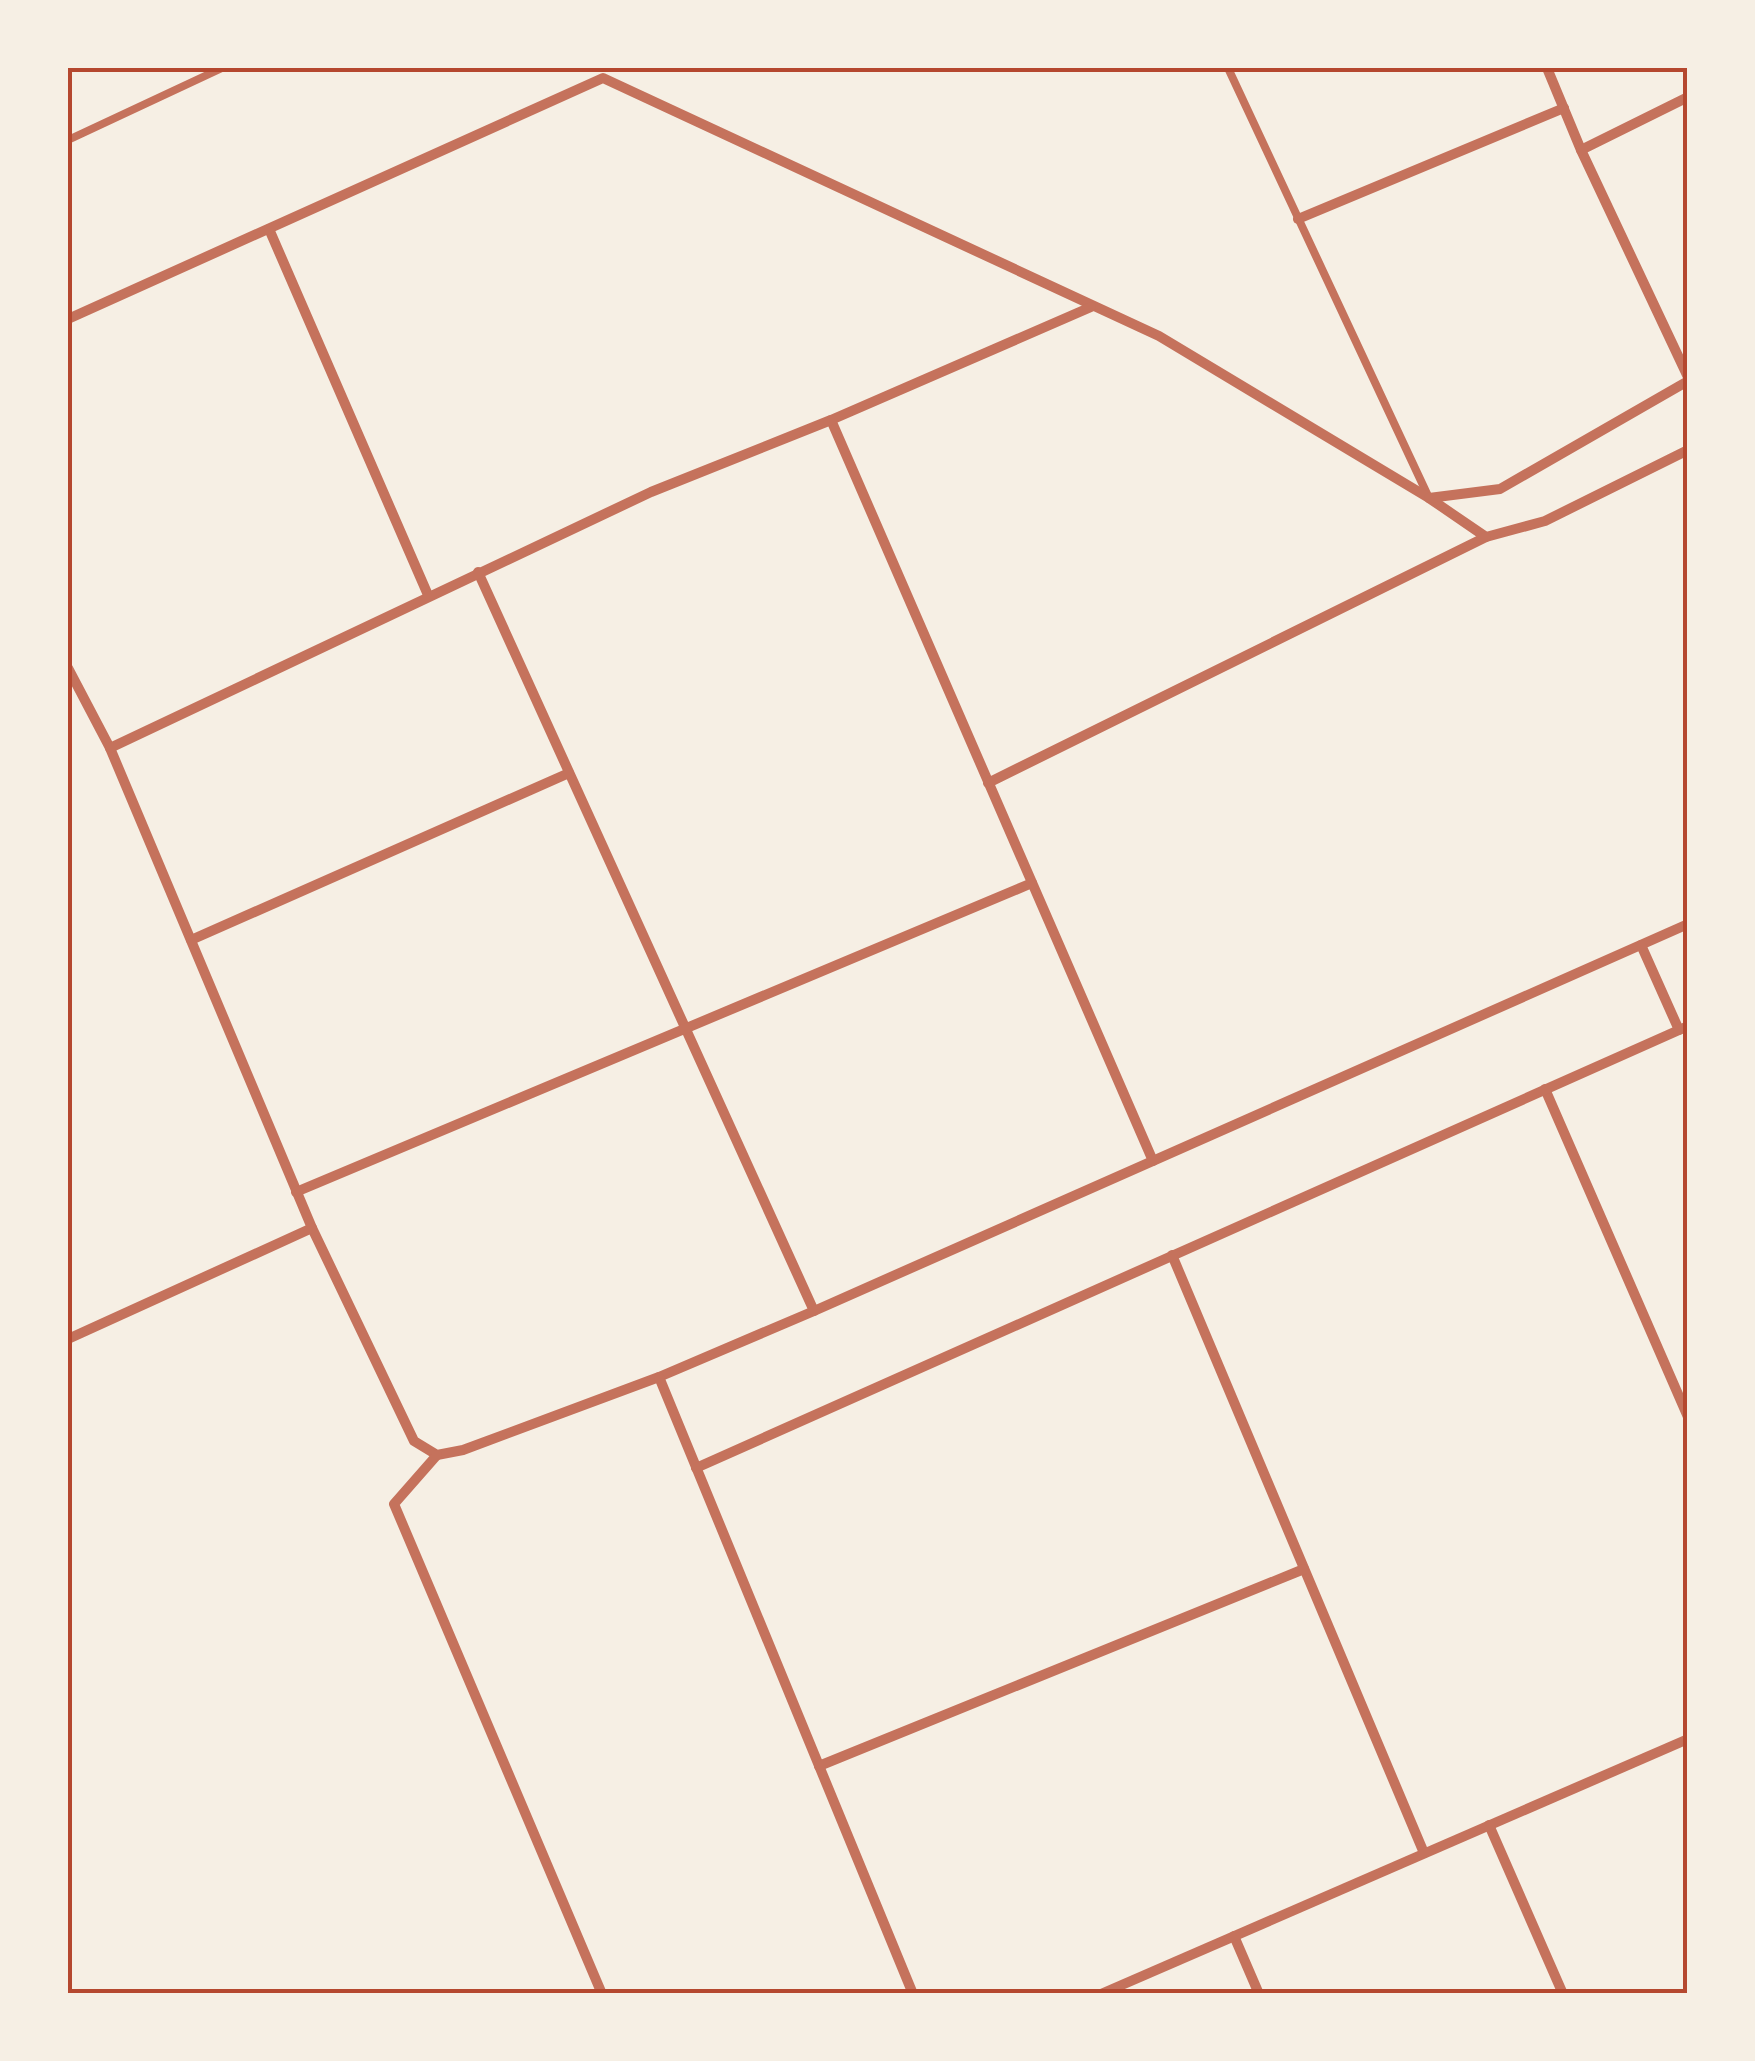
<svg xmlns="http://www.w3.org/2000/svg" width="1755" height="2061" font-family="Karla,sans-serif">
  <rect width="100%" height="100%" fill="#f6efe4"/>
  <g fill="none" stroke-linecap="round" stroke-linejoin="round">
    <g stroke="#c5725c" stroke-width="8">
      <polyline points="1228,68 1429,498"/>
      <polyline points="68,140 222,68"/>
    </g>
    <g stroke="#c5725c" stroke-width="10">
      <polyline points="1547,68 1581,150 1688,377"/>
      <polyline points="1581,150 1688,97"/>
      <polyline points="1298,219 1564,108"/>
      <polyline points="269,229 428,595"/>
      <polyline points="68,319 603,78 1159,336 1429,498 1486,537 1545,521 1688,450"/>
      <polyline points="831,420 1153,1161"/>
      <polyline points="1429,498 1500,489 1688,381"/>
      <polyline points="478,572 814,1311"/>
      <polyline points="68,668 110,748 312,1228 414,1441 437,1455 463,1450 659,1377 814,1311 1688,924"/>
      <polyline points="110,748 651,492 831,420 1091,307"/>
      <polyline points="988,783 1486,537"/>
      <polyline points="191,940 569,773"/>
      <polyline points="1641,945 1679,1030"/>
      <polyline points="1545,1089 1688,1417"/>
      <polyline points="296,1192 1032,883"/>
      <polyline points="1172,1255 1424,1853"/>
      <polyline points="68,1339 312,1228"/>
      <polyline points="659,1377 913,1994"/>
      <polyline points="437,1455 394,1504 602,1994"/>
      <polyline points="696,1468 1688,1026"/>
      <polyline points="819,1766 1304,1569"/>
      <polyline points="1489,1825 1563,1994"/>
      <polyline points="1234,1936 1259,1994"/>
      <polyline points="1101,1994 1688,1739"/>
    </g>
  </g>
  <rect width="1755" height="2061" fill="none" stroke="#f6efe4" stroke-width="140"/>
  <rect x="70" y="70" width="1615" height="1921" fill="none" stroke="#b5482f" stroke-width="4"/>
</svg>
